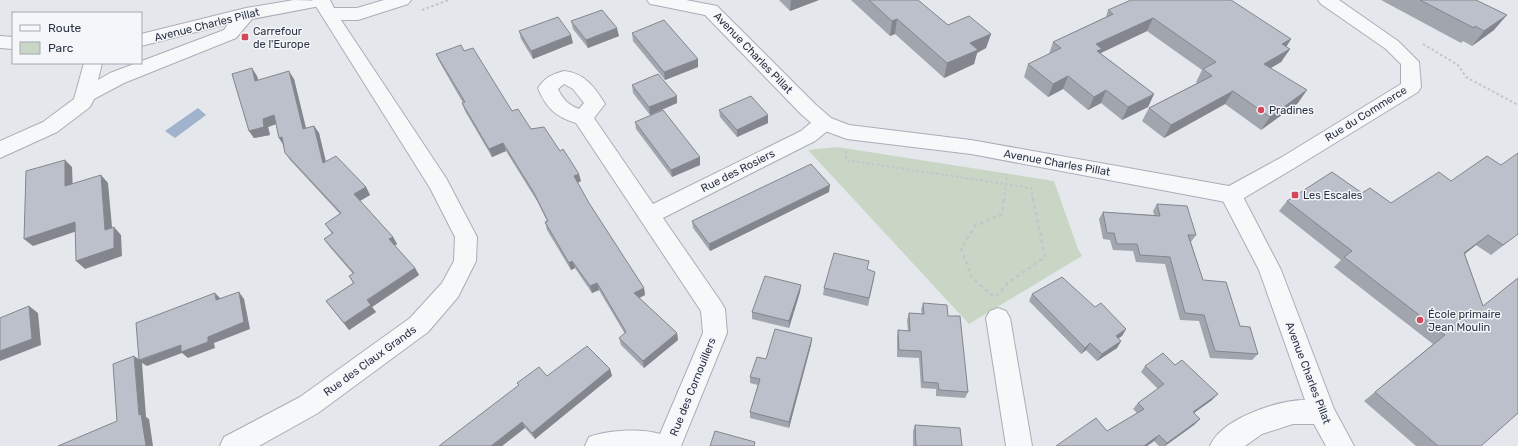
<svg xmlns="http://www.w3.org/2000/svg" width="1518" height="446" font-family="Rubik,sans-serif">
  <rect width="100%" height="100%" fill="#e4e7ec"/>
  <polygon fill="#c9d6c5" points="837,147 1054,181 1078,249 1082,256 969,324 808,150"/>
  <polygon fill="#9fb4cc" points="198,108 206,115 175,138 165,131"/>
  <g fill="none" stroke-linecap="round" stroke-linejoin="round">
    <g stroke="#a9aeb7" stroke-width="2">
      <g id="minor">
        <polygon points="294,0 329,1 326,5 320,6 252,19 236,38 124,83 94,99 90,107 57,132 0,158 0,141 43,122 74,99 84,63 102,63 98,80 110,73 224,30 228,24 141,46 141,34 246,8"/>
        <polygon points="0,36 13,37 13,49 0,48"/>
        <path d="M564 71C584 73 595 87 605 104L594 118 653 204 801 131C811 123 818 114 831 118L834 123 831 128 815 141 663 218 721 302 725 309 727 333 681 446H585L589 437C607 430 641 428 660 434L703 333 701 311 576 123C556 117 546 108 538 88 545 77 553 74 564 71ZM564 84 573 89 584 103 579 109C569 105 563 100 558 89Z"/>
        <path d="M1231 187 1239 189 1281 270 1334 409 1354 446H1326L1314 424H1293L1262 434 1245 446H1210C1221 419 1277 400 1305 400L1259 270 1220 195 1223 189Z"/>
        <polygon points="998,308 1006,311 1010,318 1032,446 1006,446 986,318 990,311"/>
      </g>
    </g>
    <g stroke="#a9aeb7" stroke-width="2">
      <g id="tertiary">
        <polygon points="312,0 330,0 334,8 357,8 384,0 411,0 408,4 358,20 341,20 446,178 477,237 476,261 458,297 428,332 318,413 259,446 220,446 224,437 300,397 410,318 442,283 454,261 455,237 430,188"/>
        <polygon points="647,0 686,0 717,6 815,104 831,118 849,125 971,140 1229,186 1282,157 1401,84 1401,64 1386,49 1321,4 1318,0 1339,0 1398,41 1419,62 1421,87 1418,92 1296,167 1239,201 1231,203 971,154 847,139 817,128 801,114 705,15 656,5 650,4"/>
      </g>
    </g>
    <g stroke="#c2c5cb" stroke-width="2" stroke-dasharray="2.5 2.5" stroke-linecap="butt">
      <polyline points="422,10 449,0"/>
      <polyline points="1423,44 1458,65 1466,77 1518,105"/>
      <polyline points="846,151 846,160 1031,188 1033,200"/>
      <polyline points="1004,200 1007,174"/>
    </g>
    <g stroke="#c2c5cb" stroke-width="2.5" stroke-dasharray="3.5 3.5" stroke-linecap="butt">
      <polyline points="993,296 972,278 961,248 975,226 1002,214 1004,199"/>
      <polyline points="996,296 1008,283 1045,257 1033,199"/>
    </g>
    <use href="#minor" fill="#f7f8fa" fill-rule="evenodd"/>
    <use href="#tertiary" fill="#f7f8fa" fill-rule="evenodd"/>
  </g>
  <g fill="#a1a5ae">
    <polygon points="779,0 819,0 790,11"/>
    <polygon points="851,0 918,0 948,25 991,34 986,48 977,53 974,64 944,78 895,34 890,36"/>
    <polygon points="1381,0 1476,0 1494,30 1472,46 1463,41 1461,43"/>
    <polygon points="1108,10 1291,39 1286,47 1290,49 1281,62 1271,68 1298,103 1261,130 1225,104 1164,138 1142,121 1149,108 1197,83 1196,82 1202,70 1147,31 1100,53 1154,94 1148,107 1122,120 1101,103 1088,110 1063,89 1048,97 1024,77 1028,64 1049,54 1053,42 1106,17"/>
    <polygon points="571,21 619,36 588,48 573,29"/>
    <polygon points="519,31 573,43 533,59 521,39"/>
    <polygon points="632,33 698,67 665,80 633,41"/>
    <polygon points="464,51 512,111 531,129 560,151 581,181 577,183 589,203 644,288 645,295 639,298 677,333 678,340 644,368 621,345 619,338 625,334 599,290 592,293 575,268 571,270 547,230 545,222 547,221 537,201 506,151 492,157 465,111 462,103 463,103 439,61 436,54"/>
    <polygon points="257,76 258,80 294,79 306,128 314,126 319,133 325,161 366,187 370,195 360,201 393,237 397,244 394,246 415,268 419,275 372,307 376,312 349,330 326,301 353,283 349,276 353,274 329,246 324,239 332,234 325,224 340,214 290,160 285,153 283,145 276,124 268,127 270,135 254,138 249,131"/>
    <polygon points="632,85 677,96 677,103 650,115 633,93"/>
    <polygon points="719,110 768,115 768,123 737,137 720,117"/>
    <polygon points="635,122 700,157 700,165 672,177 636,129"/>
    <polygon points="1451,181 1518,234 1491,255 1476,245 1465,254 1483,306 1518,278 1518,414 1515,415 1481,446 1416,446 1364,401 1433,344 1334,267 1341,260 1279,211 1287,201 1362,193 1391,203"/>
    <polygon points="829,192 710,251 693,228 692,221"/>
    <polygon points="1157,204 1196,235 1191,242 1203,280 1240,326 1258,354 1252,360 1210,358 1199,321 1180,320 1165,264 1136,262 1133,251 1113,250 1110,240 1103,239 1099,219 1103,212 1154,215 1153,211"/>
    <polygon points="867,270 874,279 868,306 823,295 824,288"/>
    <polygon points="801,285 800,292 789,328 752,319 752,312"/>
    <polygon points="1032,294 1095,307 1126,329 1122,336 1118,338 1121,341 1117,348 1097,361 1086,350 1081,354 1029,301"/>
    <polygon points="923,303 948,316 968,392 965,398 936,396 936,389 921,388 919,358 897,357 897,337 898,330 908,331 907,320 909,313 922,314 921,310"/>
    <polygon points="812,338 811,345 789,428 750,418 750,412 758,385 750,383 750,377 766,359"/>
    <polygon points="1145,366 1212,400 1194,413 1200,419 1194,425 1165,446 1159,446 1154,441 1147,446 1056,446 1107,431 1137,413 1133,409 1138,403 1158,389 1141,372"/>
    <polygon points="610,369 612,376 535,439 525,428 502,446 519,386 517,383 547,376"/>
    <polygon points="915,425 962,446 913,446 913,431"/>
  </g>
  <g fill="#83868d">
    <polygon points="791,0 819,0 790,11"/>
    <polygon points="1507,15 1494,30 1472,46 1484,31"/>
    <polygon points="1153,18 1147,31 1101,53 1097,62 1096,44"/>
    <polygon points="897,19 895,34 890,36 892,21"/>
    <polygon points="617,28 619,36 588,48 586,40"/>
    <polygon points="991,34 986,48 977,53 974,64 944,78 947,63 970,43"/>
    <polygon points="571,35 573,43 533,59 531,51"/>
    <polygon points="1291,39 1283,52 1282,44"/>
    <polygon points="1290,49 1281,62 1255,77 1264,64"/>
    <polygon points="698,59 698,67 665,80 664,72"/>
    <polygon points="252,68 257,76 260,88 255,81"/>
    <polygon points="289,71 294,79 308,137 303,129"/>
    <polygon points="1068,76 1063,89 1048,97 1053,84"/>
    <polygon points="1106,90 1101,103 1088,110 1094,97"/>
    <polygon points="1307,90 1298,103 1261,130 1270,117"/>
    <polygon points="1233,91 1225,104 1164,138 1171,125"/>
    <polygon points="1154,94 1148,107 1122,120 1128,107"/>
    <polygon points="677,96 677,103 650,115 649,107"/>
    <polygon points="274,115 279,123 268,127 270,135 254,138 249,131 263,119"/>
    <polygon points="768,115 768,123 737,137 737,130"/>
    <polygon points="314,126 319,133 328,170 323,163"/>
    <polygon points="282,137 284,146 279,138"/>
    <polygon points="503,143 506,151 492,157 489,149"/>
    <polygon points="700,157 700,165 672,177 671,170"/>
    <polygon points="65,160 72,167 73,194 65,186"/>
    <polygon points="579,174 581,181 576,184 574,176"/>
    <polygon points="101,175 108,183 113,238 105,230"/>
    <polygon points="830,185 829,192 710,251 709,244"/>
    <polygon points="366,187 370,195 358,202 354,194"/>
    <polygon points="75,222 83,229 33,246 24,239"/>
    <polygon points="114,227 121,235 122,256 85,269 76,261"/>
    <polygon points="1488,235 1476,245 1453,263 1464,253"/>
    <polygon points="393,237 397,244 393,247 389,239"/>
    <polygon points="572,261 575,268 571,270 569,263"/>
    <polygon points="415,268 419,275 372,307 376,312 349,330 344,323 367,300"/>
    <polygon points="597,283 599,290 592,293 590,286"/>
    <polygon points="801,285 800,292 789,328 789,321"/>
    <polygon points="644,288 645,295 635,300 634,293"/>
    <polygon points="239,292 244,299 250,329 214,343 215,348 188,358 182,353 147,366 142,363 146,417 149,419 153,446 146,446 139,415 134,356 140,360 181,345 208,337"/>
    <polygon points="215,293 221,299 216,300"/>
    <polygon points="29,306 38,313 41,345 0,361 0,351"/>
    <polygon points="1126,329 1122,336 1112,343 1116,336"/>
    <polygon points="677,333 678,340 644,368 643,361"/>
    <polygon points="812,338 811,345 789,428 789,422"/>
    <polygon points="1121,341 1117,348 1097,361 1102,354"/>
    <polygon points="1090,343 1086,350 1081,354 1085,348"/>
    <polygon points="610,369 612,376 535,439 532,433"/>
    <polygon points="1218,394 1212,400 1187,418 1193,412"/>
    <polygon points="1200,419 1194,425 1165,446 1164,446 1167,443"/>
    <polygon points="522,422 525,428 502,446 491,446"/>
    <polygon points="1159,435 1154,441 1147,446 1144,446"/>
  </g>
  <g fill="#bbc0ca" stroke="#83868d">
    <polygon points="869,0 918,0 948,25 969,16 991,34 970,43 978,50 947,63 897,19 892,21"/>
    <polygon points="1131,0 1231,0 1291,39 1282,44 1290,49 1264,64 1307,90 1270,117 1233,91 1171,125 1149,108 1212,76 1203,69 1216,62 1153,18 1096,44 1102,49 1097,51 1154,94 1128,107 1106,90 1094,97 1068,76 1053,84 1028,64 1061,48 1053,42 1113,14 1108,10"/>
    <polygon points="1420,0 1476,0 1507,15 1484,31 1475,26 1474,28"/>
    <polygon points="602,10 617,28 586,40 571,21"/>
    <polygon points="558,17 571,35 531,51 519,31"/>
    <polygon points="664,20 698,59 664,72 632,33"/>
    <polygon points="461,45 464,51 473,48 512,111 518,109 531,129 544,127 560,151 563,149 579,174 574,176 589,203 644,288 634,293 677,333 643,361 619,338 626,332 597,283 590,286 572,261 569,263 545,222 548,221 534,193 503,143 489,149 462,103 465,102 436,54"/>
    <polygon points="252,68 255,81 289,71 303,129 314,126 323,163 336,156 366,187 354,194 393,237 389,239 415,268 367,300 371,305 344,323 326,301 354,283 349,276 354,273 324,239 333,233 325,224 341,213 285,153 282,137 279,138 274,115 263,119 264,127 249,131 232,74"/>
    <polygon points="658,74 677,96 649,107 632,85"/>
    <polygon points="751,96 768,115 737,130 719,110"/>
    <polygon points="663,110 700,157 671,170 635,122"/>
    <polygon points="1518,153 1518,234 1503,245 1488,235 1464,253 1483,306 1518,278 1518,413 1481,446 1438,446 1375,392 1445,335 1344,257 1352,251 1287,201 1332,172 1362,193 1370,188 1391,203 1439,172 1451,181 1487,156 1501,165"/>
    <polygon points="65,160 65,186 101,175 105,230 114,227 114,248 76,261 75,222 24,239 26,171"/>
    <polygon points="811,164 830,185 709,244 692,221"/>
    <polygon points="1157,204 1187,206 1196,235 1188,235 1203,280 1226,282 1240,326 1250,327 1258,354 1215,351 1204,315 1185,313 1170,257 1140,255 1137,244 1117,244 1114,233 1107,233 1103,212 1160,216"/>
    <polygon points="834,253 869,261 867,269 875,272 869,298 824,288"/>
    <polygon points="765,276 801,285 789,321 752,312"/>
    <polygon points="1062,277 1095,307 1101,303 1126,329 1116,336 1121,341 1102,354 1090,343 1085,348 1032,294"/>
    <polygon points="239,292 244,322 208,337 208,342 181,352 181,345 139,360 136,323 215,293 216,300"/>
    <polygon points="923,303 947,305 948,316 960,316 968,392 939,390 938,383 923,382 921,351 899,350 898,330 910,331 909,313 924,314"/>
    <polygon points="29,306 32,339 0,351 0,318"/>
    <polygon points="775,329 812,338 789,422 750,412 760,379 750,377 757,357 766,359"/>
    <polygon points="587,346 610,369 532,433 522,422 491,446 439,446 519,385 517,383 539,367 547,376"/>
    <polygon points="1163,353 1175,365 1182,360 1218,394 1193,412 1200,419 1167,443 1159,435 1144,446 1056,446 1096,418 1107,431 1144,409 1138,403 1164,384 1145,366"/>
    <polygon points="134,356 139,415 141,414 146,446 58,446 117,421 113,364"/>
    <polygon points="915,425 960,428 962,446 916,446"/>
    <polygon points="715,431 755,442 754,446 710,446"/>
  </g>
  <g fill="#d1495b" stroke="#f4f6f9" stroke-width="1.5">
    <rect x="241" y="33" width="8" height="8" rx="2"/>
    <circle cx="1261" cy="110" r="4"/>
    <rect x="1291" y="191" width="8" height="8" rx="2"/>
    <circle cx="1420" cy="320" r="4"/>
  </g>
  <g text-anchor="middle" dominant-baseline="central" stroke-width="3" stroke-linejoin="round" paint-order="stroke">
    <g font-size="11" fill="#2b3445" stroke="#f4f6f9">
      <text transform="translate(207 25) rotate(-14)">Avenue Charles Pillat</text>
      <text transform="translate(753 53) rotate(46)">Avenue Charles Pillat</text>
      <text transform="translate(1366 114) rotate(-32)">Rue du Commerce</text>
      <text transform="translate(1057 163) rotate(10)">Avenue Charles Pillat</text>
      <text transform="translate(738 171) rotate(-27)">Rue des Rosiers</text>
      <text transform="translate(370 361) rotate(-36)">Rue des Claux Grands</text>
      <text transform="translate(1308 373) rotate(69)">Avenue Charles Pillat</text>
      <text transform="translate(693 387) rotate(-68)">Rue des Cornouillers</text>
    </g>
    <g font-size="11" fill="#2b3445" stroke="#f4f6f9" text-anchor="start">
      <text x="253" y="31">Carrefour<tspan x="253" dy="13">de l'Europe</tspan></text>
      <text x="1269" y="110">Pradines</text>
      <text x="1303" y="195">Les Escales</text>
      <text x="1428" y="314">École primaire<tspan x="1428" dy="13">Jean Moulin</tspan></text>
    </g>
  </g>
  <rect x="12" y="12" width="130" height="52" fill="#f4f6f9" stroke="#a4a8b1"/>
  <rect x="20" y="25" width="20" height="6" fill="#f7f8fa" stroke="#a4a8b1"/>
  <text x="48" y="32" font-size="12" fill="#2b3445">Route</text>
  <rect x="20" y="42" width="20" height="12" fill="#c9d6c5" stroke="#a4a8b1"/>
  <text x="48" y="52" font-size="12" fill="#2b3445">Parc</text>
</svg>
